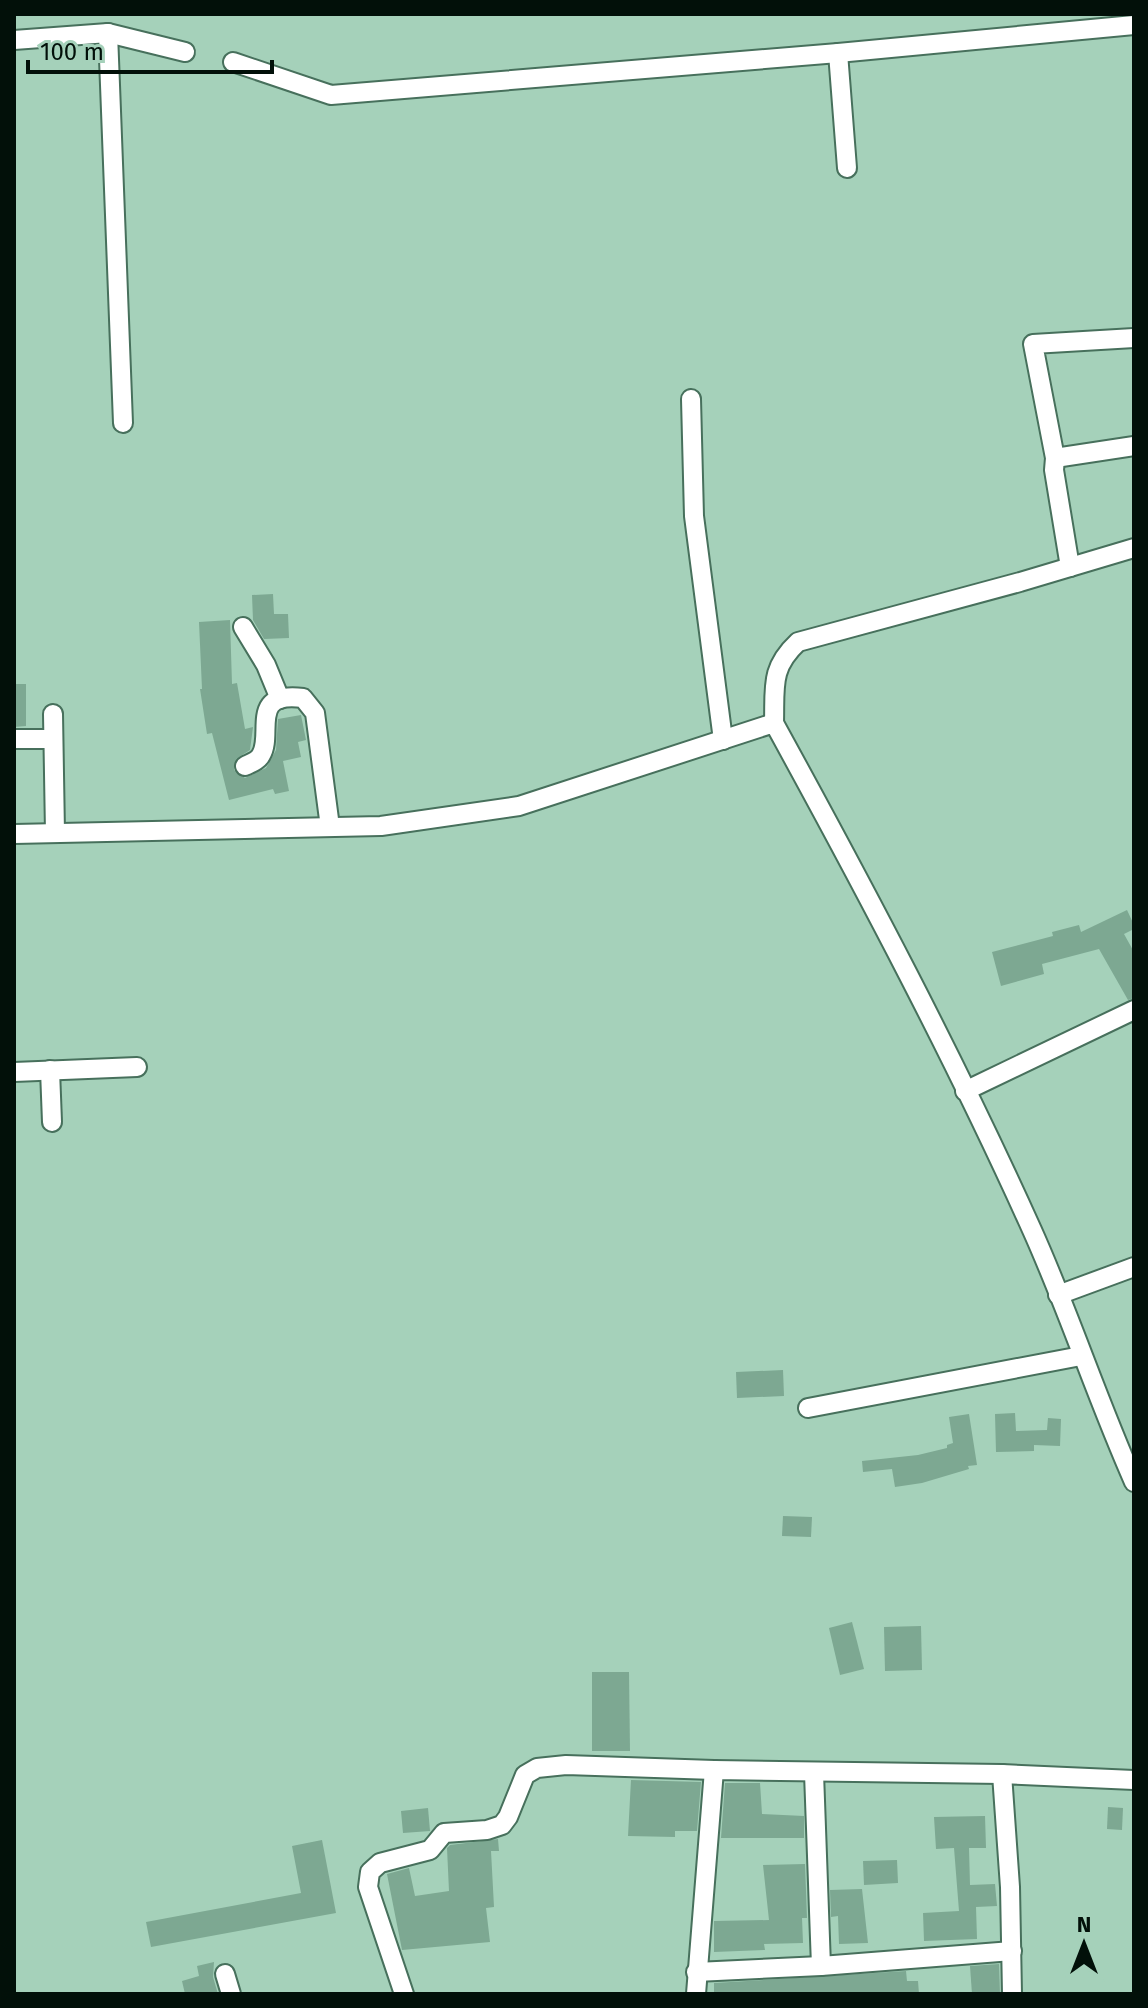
<svg xmlns="http://www.w3.org/2000/svg" width="1148" height="2008" font-family="'Fira Sans',sans-serif">
  <rect width="100%" height="100%" fill="#a5d1ba"/>
  <g fill="#7da892">
    <polygon points="273,594 274,614 288,614 289,638 264,639 253,620 252,595"/>
    <polygon points="230,620 232,684 237,683 245,729 253,727 250,750 236,759 234,770 245,778 266,768 276,750 278,719 301,715 306,740 298,742 301,757 283,761 289,791 275,794 273,789 229,800 212,733 207,734 200,689 202,689 199,622"/>
    <polygon points="14,684 26,684 26,726 14,727"/>
    <polygon points="1127,910 1134,925 1134,929 1124,934 1134,952 1134,998 1128,1000 1099,949 1042,964 1044,974 1001,986 992,952 1053,936 1052,932 1079,925 1081,932"/>
    <polygon points="783,1370 784,1396 737,1398 736,1372"/>
    <polygon points="1015,1413 1016,1431 1047,1430 1048,1418 1061,1419 1060,1446 1034,1445 1034,1451 996,1452 995,1414"/>
    <polygon points="969,1414 977,1465 968,1466 969,1469 922,1483 895,1487 892,1469 863,1472 862,1461 918,1455 947,1448 947,1445 953,1443 949,1417"/>
    <polygon points="783,1516 812,1517 811,1537 782,1536"/>
    <polygon points="852,1622 864,1669 840,1675 829,1628"/>
    <polygon points="921,1626 922,1670 885,1671 884,1627"/>
    <polygon points="592,1672 629,1672 630,1751 592,1751"/>
    <polygon points="631,1780 701,1782 697,1831 675,1831 675,1837 628,1836"/>
    <polygon points="725,1783 760,1783 762,1814 804,1816 804,1838 721,1838"/>
    <polygon points="1108,1807 1123,1808 1122,1830 1107,1829"/>
    <polygon points="428,1808 430,1831 403,1833 401,1811"/>
    <polygon points="985,1816 986,1848 969,1848 970,1885 995,1884 997,1906 976,1907 977,1939 924,1941 923,1913 959,1911 954,1848 936,1849 934,1817"/>
    <polygon points="498,1839 499,1851 491,1851 494,1907 486,1908 490,1942 402,1950 387,1874 409,1868 415,1896 449,1891 447,1848 450,1845"/>
    <polygon points="322,1840 336,1913 151,1947 146,1922 301,1893 292,1846"/>
    <polygon points="897,1860 898,1883 864,1885 863,1861"/>
    <polygon points="805,1864 807,1918 802,1918 803,1943 764,1944 765,1950 714,1952 714,1921 769,1920 763,1865"/>
    <polygon points="862,1889 868,1943 839,1944 838,1916 831,1917 830,1890"/>
    <polygon points="214,1962 213,1977 218,1994 185,1994 182,1981 199,1976 197,1966"/>
    <polygon points="999,1964 1000,1994 972,1994 970,1966"/>
    <polygon points="906,1971 907,1981 918,1981 919,1994 714,1994 714,1983"/>
  </g>
  <g fill="none" stroke-linecap="round" stroke-linejoin="round">
    <g stroke="#47705c" stroke-width="22">
      <g id="minor">
        <polyline points="108,33 123,423"/>
        <polyline points="14,40 108,33 185,52"/>
        <polyline points="838,53 847,168"/>
        <polyline points="233,62 331,95 838,53 1134,25"/>
        <polyline points="691,399 694,516 723,740"/>
        <polyline points="1055,458 1134,446"/>
        <polyline points="1070,567 1054,470 1055,458 1033,344 1134,338"/>
        <polyline points="243,627 266,665 280,699"/>
        <polyline points="53,714 55,833"/>
        <path d="M774 723C775 687 770 668 798 642L1020 582 1134 548"/>
        <polyline points="14,739 52,739"/>
        <path d="M245 766C251 763 258 761 261 755 274 734 248 691 303 698L315 713 330 827"/>
        <path d="M14 834 381 826 519 806 774 723C865 889 954 1057 1032 1230 1069 1312 1097 1399 1134 1482"/>
        <polyline points="50,1070 52,1122"/>
        <polyline points="14,1072 137,1067"/>
        <polyline points="965,1091 1134,1010"/>
        <polyline points="1058,1295 1134,1267"/>
        <polyline points="808,1408 1081,1356"/>
        <polyline points="814,1773 821,1966"/>
        <polyline points="696,1972 821,1966 1012,1951"/>
        <polyline points="225,1974 231,1994"/>
        <polyline points="404,1994 368,1887 370,1872 380,1863 430,1850 444,1833 487,1830 502,1825 508,1817 525,1775 537,1768 566,1765 714,1770"/>
        <polyline points="696,1994 714,1770 1002,1774"/>
        <polyline points="1012,1994 1010,1887 1002,1774 1134,1780"/>
      </g>
    </g>
    <use href="#minor" stroke="#fff" stroke-width="18"/>
  </g>
  <rect width="1148" height="2008" fill="none" stroke="#021009" stroke-width="32"/>
  <g transform="translate(1084 1944)" stroke="#a5d1ba" stroke-width="6" paint-order="stroke">
  <path d="M0-6L14 30L0 20L-14 30Z" fill="#021009"/>
  <text y="-12" font-size="22" font-weight="bold" text-anchor="middle" fill="#021009">N</text>
  </g>
  <path d="M28 60v12h244v-12" fill="none" stroke="#021009" stroke-width="4"/>
  <text x="40" y="60" font-size="24" fill="#021009" stroke="#a5d1ba" stroke-width="6" paint-order="stroke">100 m</text>
</svg>
